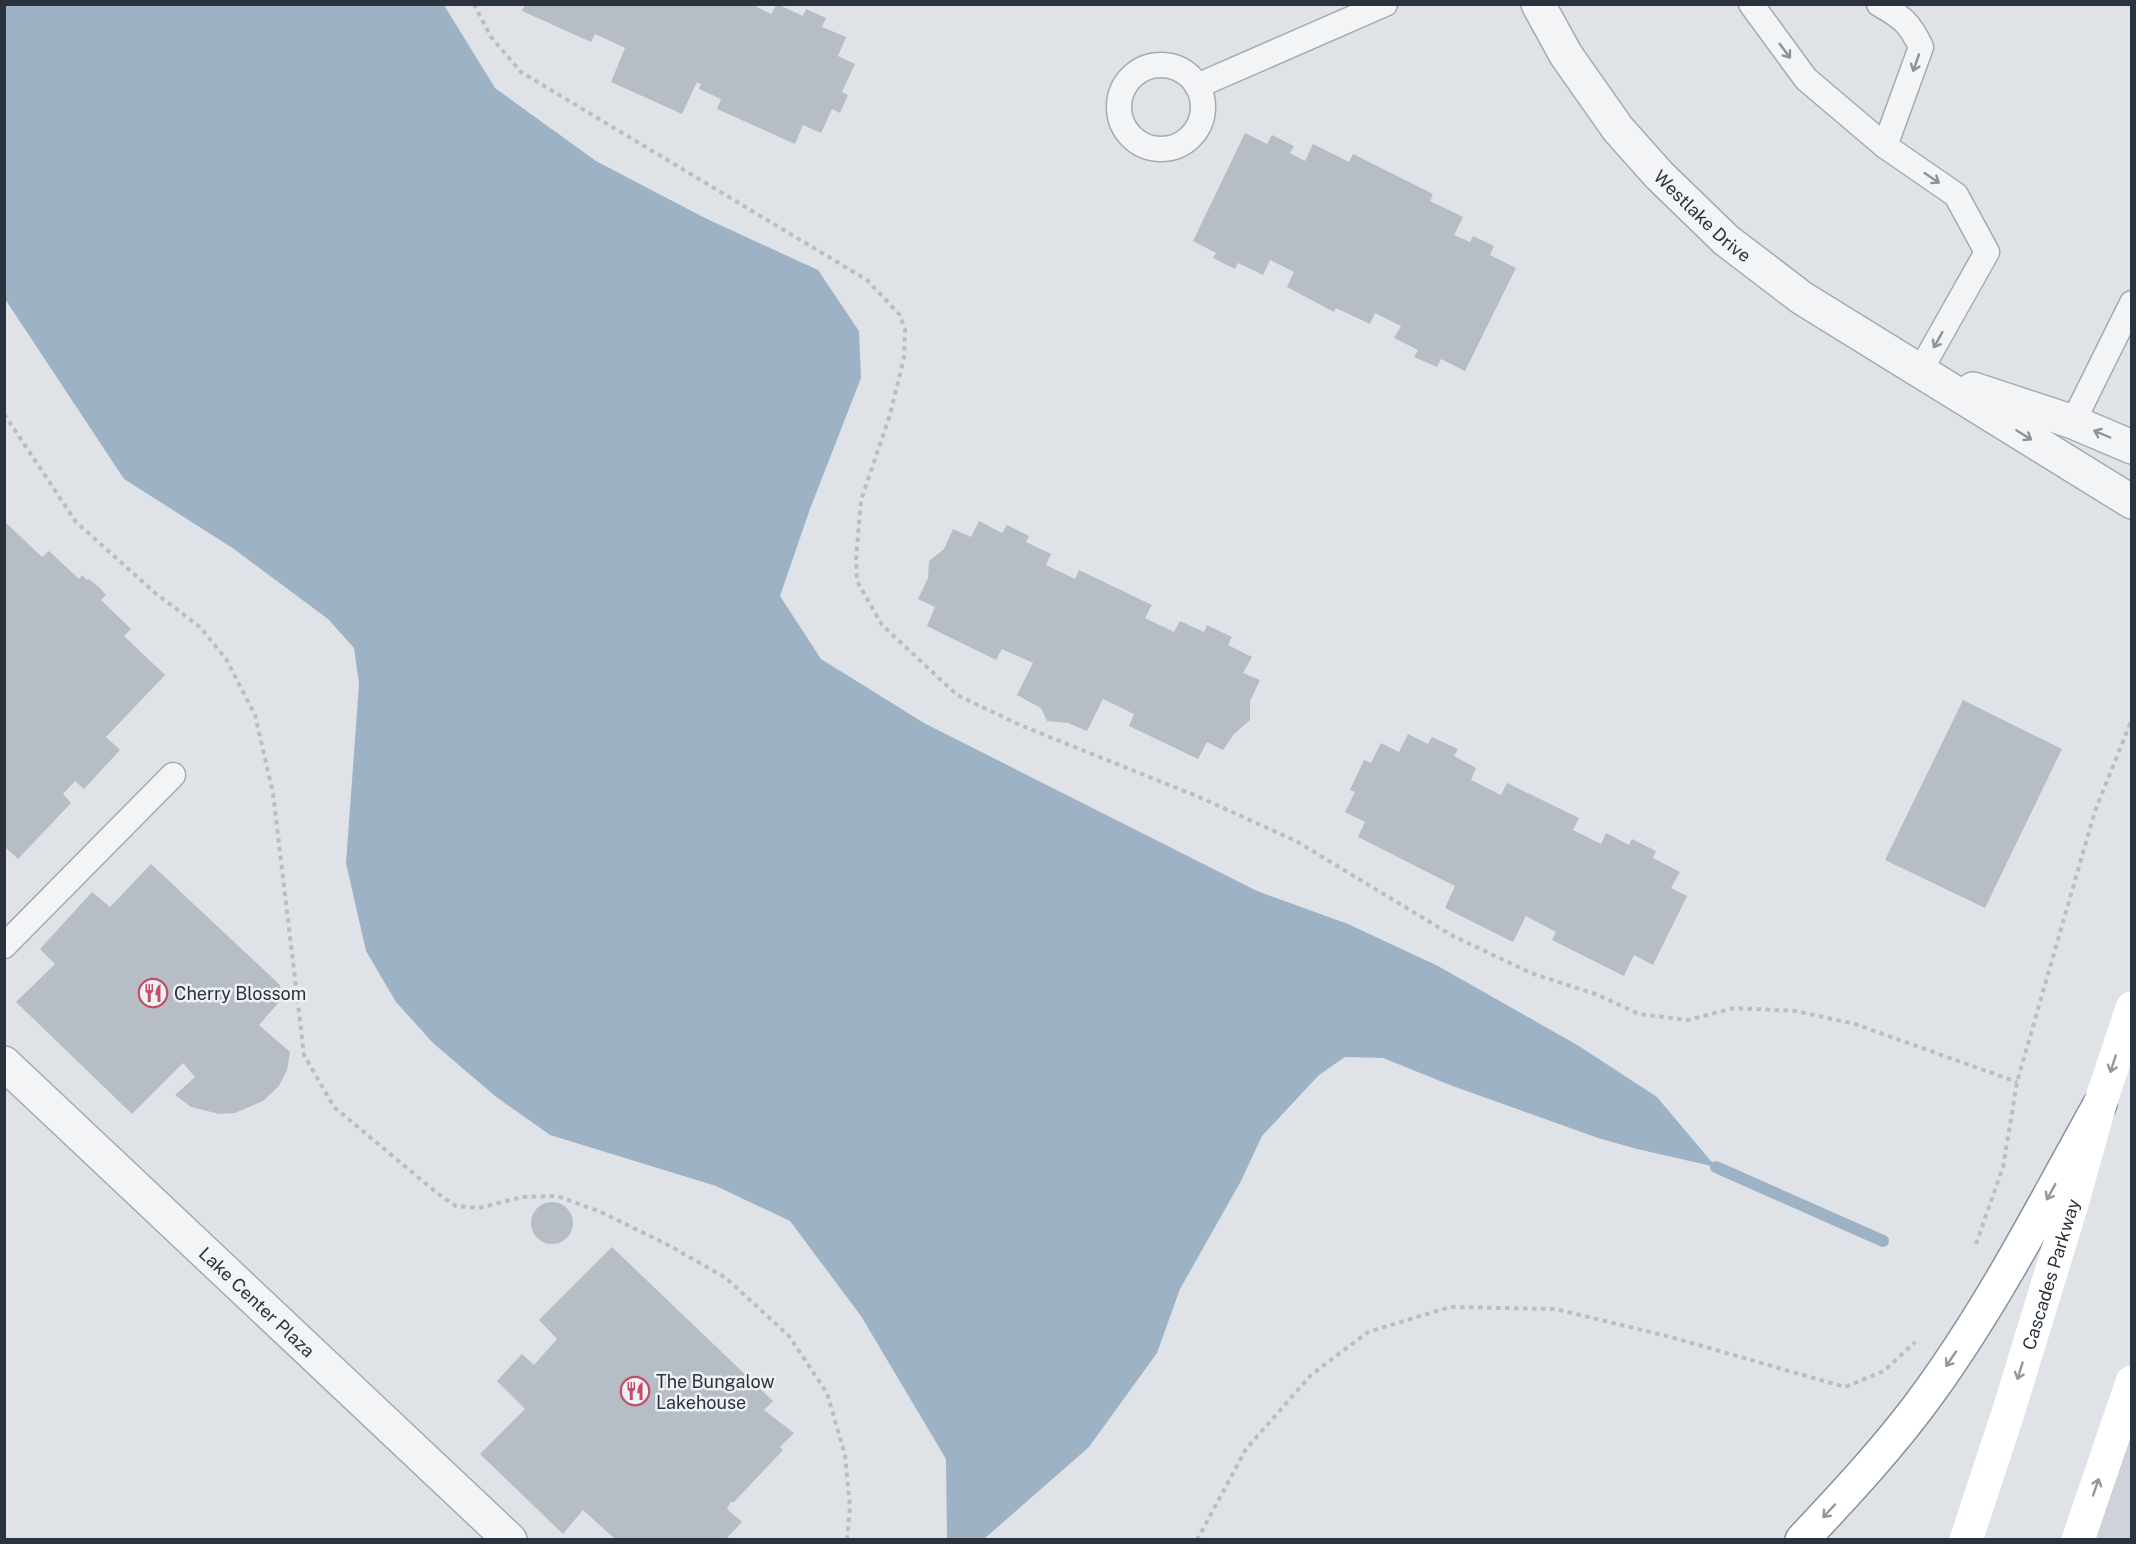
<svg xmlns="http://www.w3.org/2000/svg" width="2136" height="1544" font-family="'Public Sans',sans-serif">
  <rect width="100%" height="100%" fill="#dfe3e7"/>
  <polygon fill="#ced2d9" points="2131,1382 2131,1539 2078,1539"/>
  <polygon fill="#9db3c5" points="4,5 444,5 495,88 596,161 705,218 818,270 859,331 861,378 810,509 780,596 821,659 924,723 1257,891 1348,924 1438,966 1579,1046 1657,1097 1716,1167 1637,1149 1598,1138 1450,1085 1383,1058 1345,1057 1319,1075 1262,1136 1241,1181 1180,1289 1157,1353 1089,1447 984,1539 947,1539 946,1459 861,1316 790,1221 716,1186 550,1135 495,1096 433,1043 396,1002 366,951 346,863 359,684 354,648 328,619 234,549 124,479 5,299"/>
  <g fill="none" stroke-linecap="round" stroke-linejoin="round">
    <polyline stroke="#9db3c5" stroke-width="12" points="1716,1167 1883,1241"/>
  </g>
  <g fill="#b7bdc4">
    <polygon points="525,4 751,4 771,14 777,4 803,16 806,9 826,18 822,27 846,37 838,56 855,64 842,92 848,95 840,113 832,109 821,133 803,125 795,144 717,109 721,99 699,89 701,84 697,82 682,114 611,82 625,48 595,34 591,42 522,11"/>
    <polygon points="1245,133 1267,144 1272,135 1294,146 1290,153 1305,161 1313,144 1349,162 1353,154 1433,194 1430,201 1463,217 1454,235 1470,242 1473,236 1494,246 1490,255 1516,268 1465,371 1441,359 1437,367 1414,357 1418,350 1394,338 1401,326 1375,313 1370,324 1336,308 1334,312 1287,287 1294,272 1270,260 1263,275 1238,263 1235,269 1213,258 1216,253 1193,241"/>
    <polygon points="4,521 42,557 49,551 79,579 82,575 87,580 89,579 100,588 106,595 101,600 131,629 124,636 165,675 106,737 120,750 84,789 75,781 63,794 71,803 18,859 4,846"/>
    <polygon points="979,521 1002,533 1007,525 1029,536 1026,542 1051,554 1046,565 1075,579 1079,570 1152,605 1145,618 1174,632 1180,621 1204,632 1207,625 1232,637 1228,645 1252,657 1243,673 1260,680 1250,701 1250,720 1234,734 1223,750 1207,742 1198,759 1129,726 1134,714 1103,699 1087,731 1068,723 1047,721 1041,708 1017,695 1033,663 1002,649 996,660 927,626 935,607 918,599 928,578 929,561 944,549 953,529 971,537"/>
    <polygon points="1963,700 2062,749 1985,908 1885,860"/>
    <polygon points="1408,734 1428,744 1432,737 1458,749 1454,756 1476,768 1471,780 1501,795 1507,783 1579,818 1573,830 1601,844 1606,833 1629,845 1632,839 1656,851 1653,858 1680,872 1671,888 1687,896 1653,965 1634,955 1624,976 1552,940 1556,932 1526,916 1513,942 1445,908 1455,886 1358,837 1365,822 1345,812 1355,792 1350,790 1364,760 1371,763 1381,743 1399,752"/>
    <polygon points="151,864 280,985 280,1001 259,1025 290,1052 287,1070 279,1086 263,1101 235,1113 219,1114 191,1107 175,1095 195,1077 183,1063 132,1114 16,1002 55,964 40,949 92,892 110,907"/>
    <circle cx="552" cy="1223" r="21"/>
    <polygon points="612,1247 773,1401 764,1410 794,1433 780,1447 783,1450 733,1503 731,1501 727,1509 742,1522 725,1540 616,1540 583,1510 563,1534 480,1454 525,1409 497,1381 522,1354 534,1365 557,1339 539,1320"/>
  </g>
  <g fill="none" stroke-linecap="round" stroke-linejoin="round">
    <g stroke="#a5aab1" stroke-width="27">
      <g id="service">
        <polyline points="1751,4 1806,79 1885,146 1956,195 1987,252 1920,371"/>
        <path d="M1879 4C1903 18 1909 22 1921 47L1885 146"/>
        <circle cx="1161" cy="107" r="42"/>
        <polyline points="1197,86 1385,4"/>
        <polyline points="2073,422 2132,303"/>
        <polyline points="4,946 173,775"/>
      </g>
    </g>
    <g stroke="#a5aab1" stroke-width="36">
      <g id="minor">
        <path id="s1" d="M1538 4 1566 55 1618 129 1659 175 1726 240 1802 298 2132 502"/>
        <polyline points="1973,389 2073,422 2132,447"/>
        <path id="s2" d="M4 1063 510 1540"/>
      </g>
    </g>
    <g stroke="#88929d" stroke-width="36">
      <path id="trunk" d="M1802 1540C1847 1492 1892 1444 1930 1391 1995 1301 2046 1201 2100 1104"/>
    </g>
    <g stroke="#babec2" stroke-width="4" stroke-dasharray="4.5 4.5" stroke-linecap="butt">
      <polyline points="474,4 491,37 521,72 867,280 900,315 905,330 904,358 889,418 861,500 856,559 857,581 882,625 957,695 1020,725 1199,797 1296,841 1453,936 1531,973 1598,995 1639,1014 1688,1020 1734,1008 1796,1011 1855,1024 2017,1082"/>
      <polyline points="4,414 76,522 154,592 200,627 226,659 255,715 273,793 304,1055 334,1107 437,1193 456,1206 479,1208 522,1197 557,1196 601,1212 670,1246 726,1278 789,1336 827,1393 845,1455 850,1507 847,1540"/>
      <polyline points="1976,1244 2003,1167 2017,1082 2095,811 2132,719"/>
      <polyline points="1197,1540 1246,1449 1311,1375 1368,1332 1450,1307 1555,1309 1667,1336 1845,1387 1884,1371 1915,1342"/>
    </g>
    <use href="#service" stroke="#f2f4f6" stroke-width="24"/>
    <use href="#minor" stroke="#f2f4f6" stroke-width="33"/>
    <g stroke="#fff" stroke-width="33">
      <path id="s3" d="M1966 1540 2008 1413 2072 1204 2100 1104 2132 1008"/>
      <polyline points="2078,1540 2132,1382"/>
    </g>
    <use href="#trunk" stroke="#fff" stroke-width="33"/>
  </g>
  <defs><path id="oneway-shaft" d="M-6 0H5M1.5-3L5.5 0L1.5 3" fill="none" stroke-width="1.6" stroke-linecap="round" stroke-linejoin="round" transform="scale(1.5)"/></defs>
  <g stroke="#8e939a">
    <use href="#oneway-shaft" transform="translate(1785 51) rotate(53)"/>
    <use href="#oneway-shaft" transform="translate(1916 63) rotate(109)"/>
    <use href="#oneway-shaft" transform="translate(1932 178) rotate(34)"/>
    <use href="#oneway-shaft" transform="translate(1938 340) rotate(119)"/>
    <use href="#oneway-shaft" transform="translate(2102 434) rotate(-157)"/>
    <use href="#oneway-shaft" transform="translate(2024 435) rotate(32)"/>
  </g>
  <g stroke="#94989e">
    <use href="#oneway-shaft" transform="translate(2113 1064) rotate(108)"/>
    <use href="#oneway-shaft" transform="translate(2051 1192) rotate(119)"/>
    <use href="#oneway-shaft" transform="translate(1951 1359) rotate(124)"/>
    <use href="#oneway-shaft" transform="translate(2020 1371) rotate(107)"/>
    <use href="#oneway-shaft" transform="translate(2096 1487) rotate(-71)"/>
    <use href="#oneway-shaft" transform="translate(1829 1511) rotate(133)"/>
  </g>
  <defs>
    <g id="restaurant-ring" transform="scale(1.5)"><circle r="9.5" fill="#eff2f5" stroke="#c44c66" stroke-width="1.5"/><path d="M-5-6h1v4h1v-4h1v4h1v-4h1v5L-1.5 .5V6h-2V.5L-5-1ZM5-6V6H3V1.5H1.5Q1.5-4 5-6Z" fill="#c44c66"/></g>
  </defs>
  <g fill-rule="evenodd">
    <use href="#restaurant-ring" x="153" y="993"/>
    <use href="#restaurant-ring" x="635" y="1391"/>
  </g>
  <g text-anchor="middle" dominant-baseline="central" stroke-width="5" stroke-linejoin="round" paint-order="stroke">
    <g font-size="18" fill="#29323d" stroke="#eff2f5">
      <text stroke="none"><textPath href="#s1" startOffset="270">Westlake Drive</textPath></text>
      <text stroke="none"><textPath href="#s3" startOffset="279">Cascades Parkway</textPath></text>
      <text stroke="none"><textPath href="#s2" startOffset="348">Lake Center Plaza</textPath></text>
    </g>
    <g font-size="18" fill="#29323d" stroke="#eff2f5" text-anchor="start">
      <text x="174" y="993">Cherry Blossom</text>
      <text x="656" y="1381">The Bungalow<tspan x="656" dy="21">Lakehouse</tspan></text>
    </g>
  </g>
  <rect width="2136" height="1544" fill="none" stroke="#29323d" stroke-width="12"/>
</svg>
